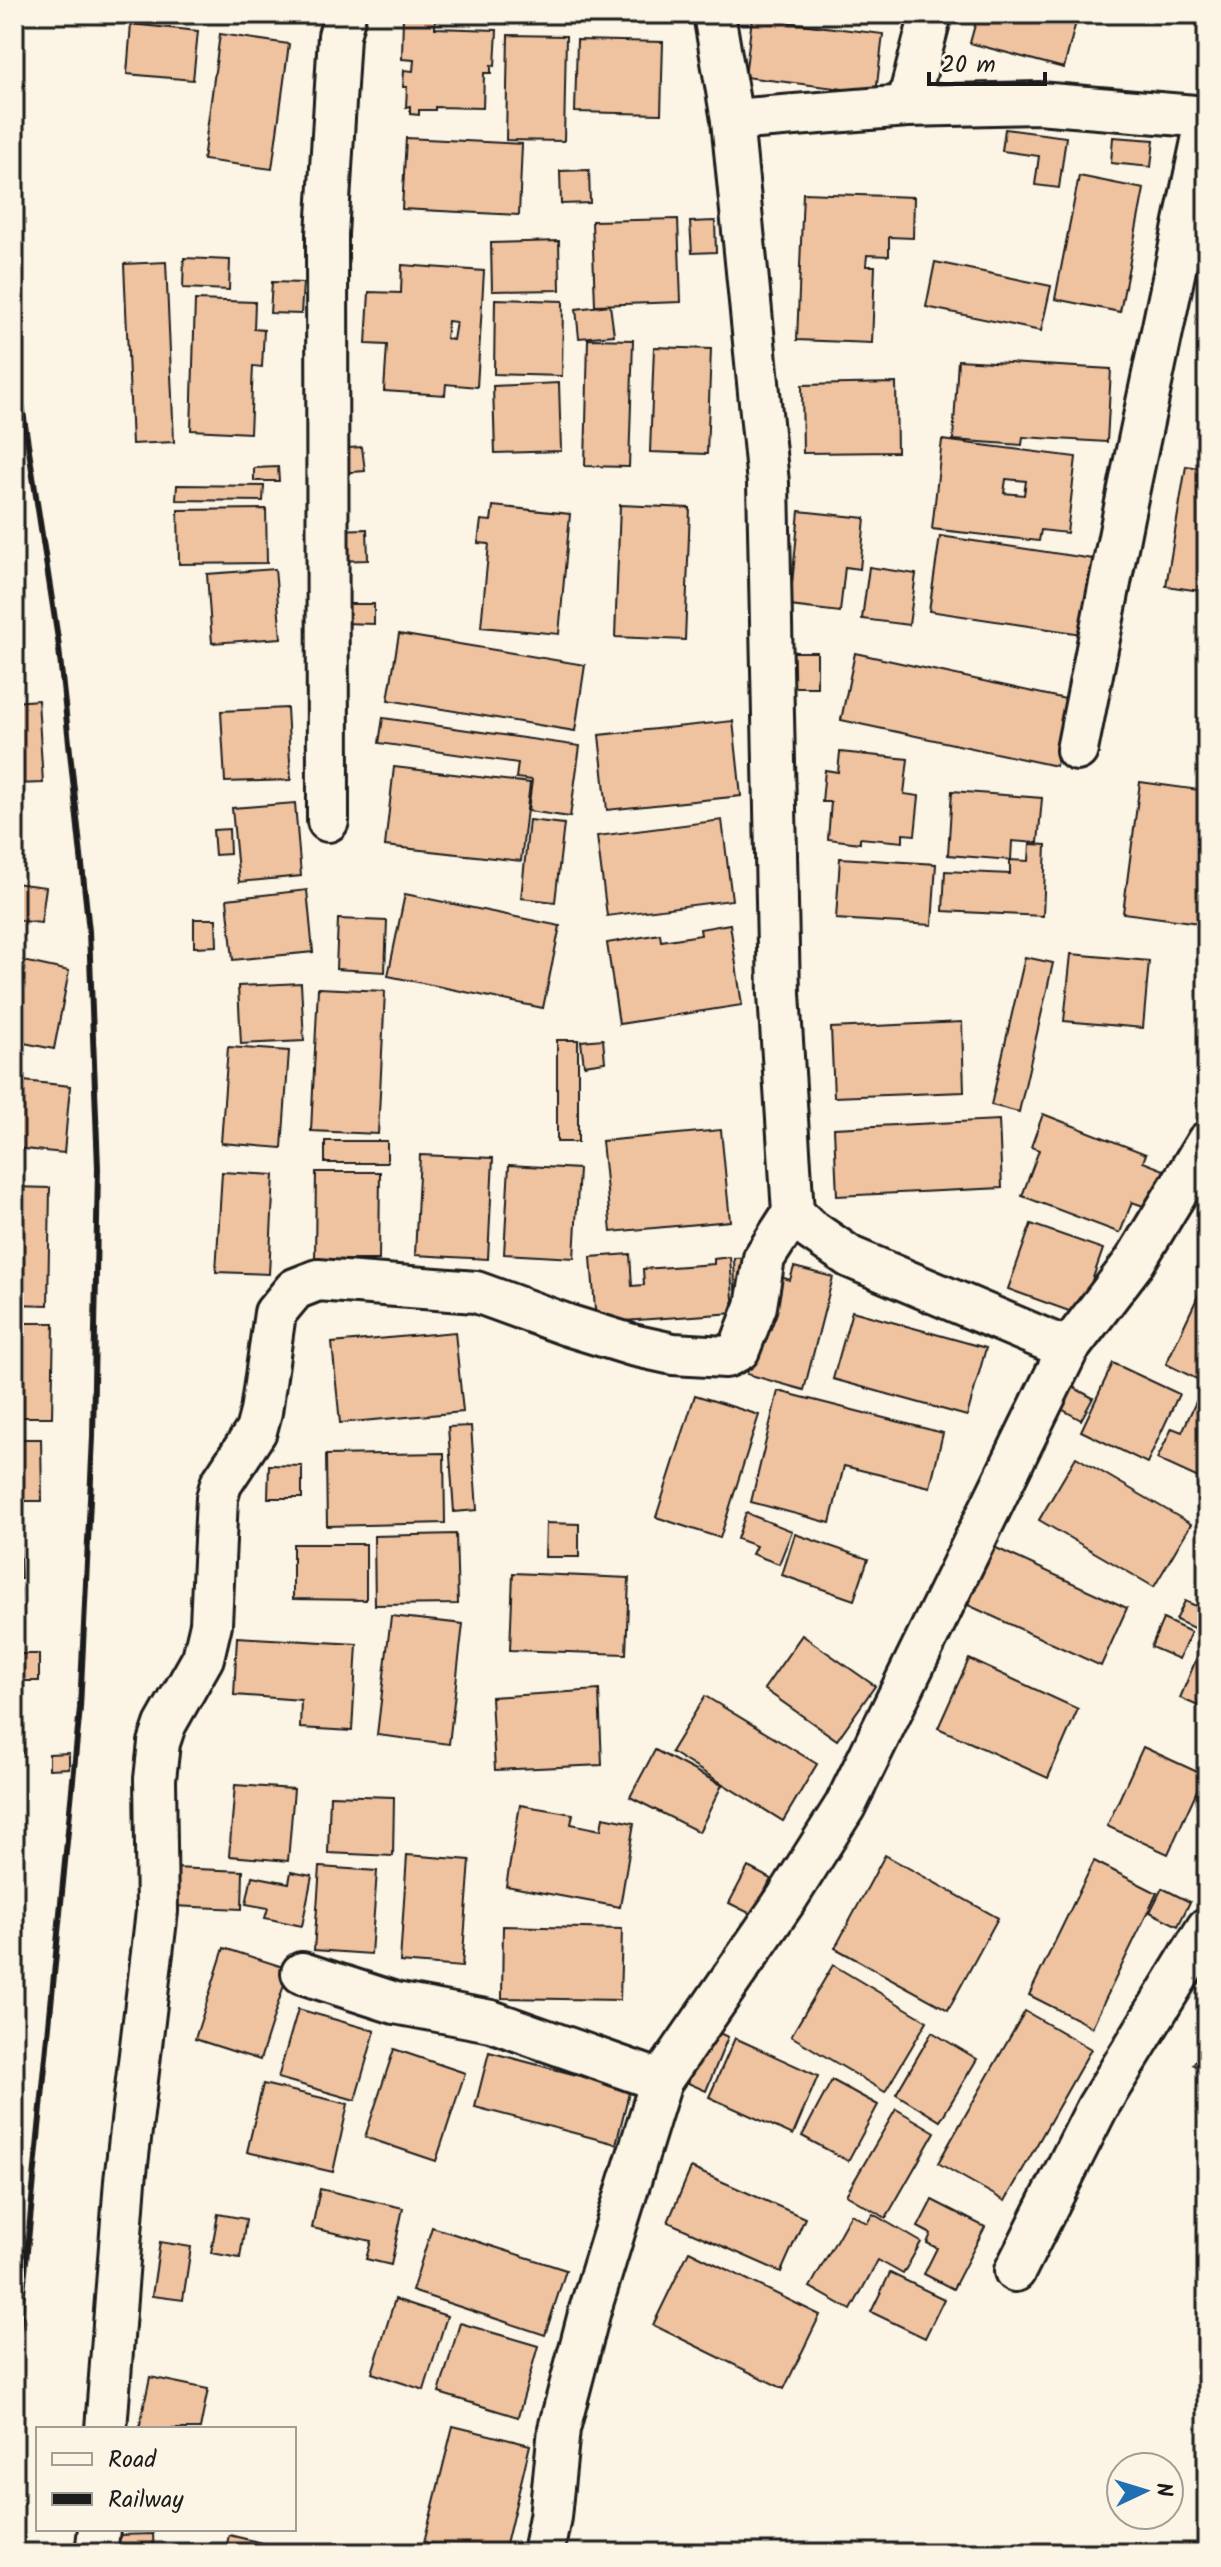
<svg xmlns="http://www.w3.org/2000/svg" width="1221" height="2567" font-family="Kalam,sans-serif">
  <rect width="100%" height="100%" fill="#fcf5e5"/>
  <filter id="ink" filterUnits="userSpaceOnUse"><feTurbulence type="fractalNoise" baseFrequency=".0125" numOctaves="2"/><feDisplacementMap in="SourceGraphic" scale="16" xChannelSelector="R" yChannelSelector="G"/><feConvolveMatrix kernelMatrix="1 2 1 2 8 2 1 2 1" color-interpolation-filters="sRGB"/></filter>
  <g filter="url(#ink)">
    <g fill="#f0c3a0" stroke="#1c1c1c" stroke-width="2" fill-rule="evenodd">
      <polygon points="270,14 312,14 310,22"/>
      <polygon points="836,14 884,14 882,23"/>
      <polygon points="978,14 993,18 994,14 1078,14 1064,68 970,43"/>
      <polygon points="403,15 435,17 435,28 497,30 495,66 491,65 491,73 484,73 483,108 435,107 435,110 419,110 419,115 410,114 410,106 406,107 407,87 403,87 404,70 413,71 414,60 402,59"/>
      <polygon points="752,18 883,34 876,93 745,77"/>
      <polygon points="131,24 198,31 193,80 127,74"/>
      <polygon points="220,34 289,44 272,169 203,160"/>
      <polygon points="508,35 566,36 564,141 506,140"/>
      <polygon points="577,40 663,42 661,114 575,112"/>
      <polygon points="1005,129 1066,137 1059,188 1035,185 1039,156 1002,151"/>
      <polygon points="1113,137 1154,140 1151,167 1111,163"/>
      <polygon points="406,138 522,144 519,215 402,209"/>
      <polygon points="589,170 590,203 561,204 560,171"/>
      <polygon points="1079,176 1144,189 1120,312 1055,299"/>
      <polygon points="803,193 914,197 913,238 889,237 889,256 867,255 866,266 875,266 872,343 797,340"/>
      <polygon points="678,219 681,302 595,305 592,221"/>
      <polygon points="715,221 716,252 692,253 690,222"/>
      <polygon points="559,241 560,290 492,291 491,243"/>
      <polygon points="184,258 230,260 229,290 183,288"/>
      <polygon points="166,262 174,442 132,444 124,264"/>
      <polygon points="935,262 1051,286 1041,331 926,307"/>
      <path d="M402 265 484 271 477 387 446 384 445 395 384 391 387 345 366 344 369 292 401 293ZM448 321 456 322 453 340 446 338Z"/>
      <polygon points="272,282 303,283 301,314 270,313"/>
      <polygon points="495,299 563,301 562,376 494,374"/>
      <polygon points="195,300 255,302 254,329 264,330 262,367 253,366 250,433 191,430"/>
      <polygon points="610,305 614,335 579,338 576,309"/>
      <polygon points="588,339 633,340 629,467 585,466"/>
      <polygon points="654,347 711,349 707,454 650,452"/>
      <polygon points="958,360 1111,369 1107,442 1023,437 1022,445 953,440"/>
      <polygon points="559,383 561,451 495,453 493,386"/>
      <polygon points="896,383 897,452 803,453 802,385"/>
      <path d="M942 440 1076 457 1067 533 1041 530 1039 541 932 529ZM1006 479 1026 481 1024 495 1004 493Z"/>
      <polygon points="362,447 365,471 339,473 336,449"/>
      <polygon points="1186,466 1207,469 1207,592 1166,586"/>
      <polygon points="278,467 279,481 254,481 254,468"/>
      <polygon points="177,485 264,486 263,501 176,500"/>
      <polygon points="620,505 690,508 685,640 615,637"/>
      <polygon points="493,506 570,514 559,634 481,627 489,544 478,543 481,520 491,521"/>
      <polygon points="266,509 267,563 179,564 178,510"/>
      <polygon points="799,511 865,518 860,569 845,567 840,612 790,606"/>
      <polygon points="367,529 368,560 333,561 332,530"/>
      <polygon points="940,536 1100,560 1089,635 929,611"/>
      <polygon points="869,567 916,574 909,625 862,619"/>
      <polygon points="275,569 281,638 212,643 207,574"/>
      <polygon points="343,604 374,604 374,624 343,623"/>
      <polygon points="399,634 585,665 575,731 388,700"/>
      <rect x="792" y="652" width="25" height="35"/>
      <polygon points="855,653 1070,700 1056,766 841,720"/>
      <polygon points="38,700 43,783 15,784 14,702"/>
      <polygon points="287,708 291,780 225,782 221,711"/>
      <polygon points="383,718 580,746 570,817 528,811 532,780 516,778 518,763 379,743"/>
      <polygon points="733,721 741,796 607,810 599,735"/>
      <polygon points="840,752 908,759 904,794 919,796 915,835 903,834 903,842 860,838 860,843 828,839 831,802 822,802 825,770 838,772"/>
      <polygon points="394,767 530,783 521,861 385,846"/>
      <polygon points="1140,782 1207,791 1207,924 1123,913"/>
      <polygon points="952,791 1042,798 1038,843 1012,841 1011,860 948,855"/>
      <polygon points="295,803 301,876 239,882 232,808"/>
      <polygon points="529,820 564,824 555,902 521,898"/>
      <polygon points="722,820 732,900 607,916 597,836"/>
      <polygon points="229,829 230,854 215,855 213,830"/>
      <polygon points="1030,844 1046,845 1043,916 943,911 945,871 1010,874 1010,860 1029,861"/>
      <polygon points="840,858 936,864 932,925 836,919"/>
      <polygon points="14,883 46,887 41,923 14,920"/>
      <polygon points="307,890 313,952 233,960 227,899"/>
      <polygon points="405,894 560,926 543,1008 388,976"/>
      <polygon points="194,919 216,919 217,946 194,947"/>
      <polygon points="338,919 387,921 385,972 336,969"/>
      <polygon points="730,924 742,1005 619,1024 607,943 660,934 661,941 701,935 700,929"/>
      <polygon points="1071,954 1149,961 1143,1028 1064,1021"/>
      <polygon points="1025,957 1053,963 1019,1112 991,1105"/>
      <polygon points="14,959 69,971 54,1049 14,1041"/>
      <polygon points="301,983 304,1041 241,1044 238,986"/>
      <polygon points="318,988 385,991 378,1134 311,1131"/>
      <polygon points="962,1022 964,1092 834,1097 831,1028"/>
      <polygon points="603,1039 605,1062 584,1065 581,1041"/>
      <rect x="557" y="1040" width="21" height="102"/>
      <polygon points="228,1047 289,1051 282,1148 221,1143"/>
      <polygon points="14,1080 70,1086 64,1153 14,1148"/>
      <polygon points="1043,1114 1146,1154 1143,1162 1164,1170 1149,1208 1132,1202 1120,1233 1022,1196 1039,1150 1031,1147"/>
      <polygon points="999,1120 1002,1188 837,1196 834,1128"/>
      <polygon points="721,1130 730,1221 611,1232 602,1141"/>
      <rect x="325" y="1141" width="62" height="22"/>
      <polygon points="420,1155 493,1158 488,1259 415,1255"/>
      <polygon points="509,1165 579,1169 574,1258 504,1254"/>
      <polygon points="222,1172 274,1175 269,1274 216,1272"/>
      <polygon points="316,1172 380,1172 379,1260 315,1260"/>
      <polygon points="14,1187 50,1188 48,1305 14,1304"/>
      <polygon points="1031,1224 1103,1249 1080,1315 1008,1289"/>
      <polygon points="630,1254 632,1286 644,1285 643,1269 714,1264 714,1259 730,1257 734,1313 596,1323 591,1257"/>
      <polygon points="751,1257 753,1289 735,1289 734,1258"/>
      <polygon points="794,1267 833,1277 804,1390 747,1374 772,1274 790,1280"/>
      <polygon points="1207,1277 1207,1384 1166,1364"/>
      <polygon points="852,1311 986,1348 967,1416 833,1379"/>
      <polygon points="14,1323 54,1323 52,1417 14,1417"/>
      <polygon points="455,1332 463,1412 340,1423 332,1343"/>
      <polygon points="1113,1363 1179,1394 1147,1463 1081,1431"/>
      <polygon points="1069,1385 1093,1398 1081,1420 1058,1407"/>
      <polygon points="778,1391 943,1433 930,1487 844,1466 830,1523 751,1502"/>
      <polygon points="1200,1393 1207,1396 1207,1482 1157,1459 1172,1428 1182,1432"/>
      <polygon points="695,1395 759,1415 720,1538 656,1517"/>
      <polygon points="471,1426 477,1510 454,1512 448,1427"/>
      <polygon points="14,1439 41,1439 42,1501 14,1501"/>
      <polygon points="444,1453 445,1523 327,1526 326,1455"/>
      <polygon points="1076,1457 1191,1524 1154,1587 1039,1520"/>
      <polygon points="269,1465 302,1466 302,1498 268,1498"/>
      <polygon points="746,1513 792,1531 779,1564 752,1554 756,1546 737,1539"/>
      <polygon points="546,1523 579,1524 579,1557 545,1557"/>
      <polygon points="14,1525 19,1525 21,1579 14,1579"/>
      <polygon points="456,1534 458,1604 375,1605 374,1536"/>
      <polygon points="795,1534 868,1559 854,1600 782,1575"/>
      <polygon points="293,1544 366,1544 366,1600 293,1599"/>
      <polygon points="994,1547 1127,1608 1101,1666 968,1605"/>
      <polygon points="513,1573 629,1578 626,1654 510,1650"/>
      <polygon points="14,1589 20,1589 18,1642 14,1642"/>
      <polygon points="1185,1601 1205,1610 1196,1629 1176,1620"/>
      <polygon points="391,1616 463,1624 449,1744 377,1735"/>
      <polygon points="1163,1619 1191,1632 1179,1659 1151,1647"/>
      <polygon points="1207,1633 1207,1710 1180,1698"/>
      <polygon points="802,1635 875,1686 837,1740 764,1689"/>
      <polygon points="237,1637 357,1644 352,1731 300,1728 301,1700 234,1695"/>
      <polygon points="14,1654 39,1654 39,1681 23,1681 22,1753 14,1753"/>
      <polygon points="969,1659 1078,1709 1048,1778 938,1728"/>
      <polygon points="599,1690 602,1765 495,1770 491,1697"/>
      <polygon points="705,1696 817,1764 783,1821 671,1752"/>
      <polygon points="1143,1747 1204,1775 1168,1854 1107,1826"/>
      <polygon points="655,1750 722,1785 699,1832 630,1797"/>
      <polygon points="69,1753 69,1768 49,1769 49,1754"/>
      <polygon points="235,1785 294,1789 288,1861 229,1856"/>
      <polygon points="330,1795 394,1797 393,1856 328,1853"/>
      <polygon points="520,1805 573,1814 571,1824 601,1830 603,1817 634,1823 620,1907 506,1886"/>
      <polygon points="407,1855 470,1860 462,1967 400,1962"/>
      <polygon points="885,1855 998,1918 948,2010 835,1948"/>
      <polygon points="1094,1861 1157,1893 1092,2027 1029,1995"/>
      <polygon points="320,1867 377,1871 371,1954 314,1950"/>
      <polygon points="748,1867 771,1879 753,1915 729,1903"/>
      <polygon points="173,1868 243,1871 242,1909 172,1906"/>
      <polygon points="291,1872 312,1876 302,1926 265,1918 268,1908 246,1904 252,1876 289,1883"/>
      <polygon points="1162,1888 1190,1902 1178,1926 1150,1912"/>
      <polygon points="503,1926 622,1929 620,2000 502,1998"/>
      <polygon points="224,1948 289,1969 260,2060 195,2039"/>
      <polygon points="833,1965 927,2021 885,2092 791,2036"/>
      <polygon points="298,2009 375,2031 355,2100 278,2078"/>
      <polygon points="1025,2011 1091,2049 1005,2201 938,2163"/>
      <polygon points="710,2029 728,2037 706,2091 688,2083"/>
      <polygon points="932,2032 977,2059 940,2121 896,2094"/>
      <polygon points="735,2038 818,2076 793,2135 709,2097"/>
      <polygon points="1207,2046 1207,2075 1193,2064"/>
      <polygon points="394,2049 465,2073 436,2161 365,2137"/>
      <polygon points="489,2052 630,2089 616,2144 475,2107"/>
      <polygon points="832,2080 878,2105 848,2161 802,2136"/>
      <polygon points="263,2084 348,2104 333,2172 247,2152"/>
      <polygon points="896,2109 935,2132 886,2218 846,2195"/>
      <polygon points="691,2168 805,2218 781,2272 668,2222"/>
      <polygon points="320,2189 403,2208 391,2265 366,2259 371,2241 312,2228"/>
      <polygon points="932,2200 985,2227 953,2289 924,2274 937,2248 927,2243 931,2234 918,2227"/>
      <polygon points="218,2214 246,2219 240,2258 211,2253"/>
      <polygon points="851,2214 867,2223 873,2214 921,2242 903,2274 878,2260 851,2310 810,2287"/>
      <polygon points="432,2227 566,2270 545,2335 412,2291"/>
      <polygon points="160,2242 191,2247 183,2300 152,2296"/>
      <polygon points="689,2251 820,2315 784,2389 653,2325"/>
      <polygon points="890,2273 944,2299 925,2338 871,2312"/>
      <polygon points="395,2299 447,2316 424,2390 372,2373"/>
      <polygon points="460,2323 538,2346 518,2417 439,2393"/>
      <polygon points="150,2377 208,2389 200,2429 139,2429"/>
      <polygon points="453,2426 530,2445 504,2553 468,2553 424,2542"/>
      <polygon points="153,2534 154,2553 119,2553 118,2535"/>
      <polygon points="229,2535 304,2553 225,2553"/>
      <polygon points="1100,2541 1115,2553 1091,2553"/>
    </g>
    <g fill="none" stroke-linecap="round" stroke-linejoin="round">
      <g stroke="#1c1c1c" stroke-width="46">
        <g id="minor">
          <polyline points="907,106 931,14"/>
          <polyline points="732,120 907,106 1038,103 1207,117 1123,517 1077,750"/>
          <polyline points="328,821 327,234 339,36 345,14"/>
          <polyline points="793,1213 811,1230 850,1257 1068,1349"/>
          <polyline points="302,1973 395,2003 491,2021 661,2081"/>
          <polyline points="1015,2271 1097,2108 1207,1928"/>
          <polyline points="106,2429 125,2181 157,1911 155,1779 159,1743 165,1725 203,1658 211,1624 217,1498 221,1484 256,1431 261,1412 275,1313 295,1289 318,1280 476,1292 567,1325 632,1345 673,1354 726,1357 739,1350 756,1306 764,1258 793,1213 779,994 768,483 732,120 714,14"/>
          <polyline points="96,2553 99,2529"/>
          <polyline points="543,2553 550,2517 559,2429 590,2310 661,2081 787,1898 845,1806 1068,1349 1135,1261 1207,1142"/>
        </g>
      </g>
      <use href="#minor" stroke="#fcf5e5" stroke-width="40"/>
      <polyline stroke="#1c1c1c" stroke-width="6" points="14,353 58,639 89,931 98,1168 93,1437 80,1708 14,2384"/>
    </g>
  </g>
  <rect width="1221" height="2567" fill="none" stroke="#fcf5e5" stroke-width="48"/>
  <rect x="24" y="24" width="1173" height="2519" fill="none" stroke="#1c1c1c" stroke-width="3" filter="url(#ink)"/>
  <rect x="36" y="2427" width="260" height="104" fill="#fcf5e5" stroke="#a29e95" stroke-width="2"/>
  <rect x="52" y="2453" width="40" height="12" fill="#fcf5e5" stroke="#a29e95" stroke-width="2"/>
  <text x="108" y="2467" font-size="24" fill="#1c1c1c">Road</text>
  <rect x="52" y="2493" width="40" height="12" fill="#1c1c1c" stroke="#a29e95" stroke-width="2"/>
  <text x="108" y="2507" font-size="24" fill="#1c1c1c">Railway</text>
  <g transform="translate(1145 2491) rotate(86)"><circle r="38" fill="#fcf5e5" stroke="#a29e95" stroke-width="2"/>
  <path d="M0-6L14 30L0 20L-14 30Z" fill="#1f6fb2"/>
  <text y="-12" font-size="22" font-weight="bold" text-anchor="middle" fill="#1c1c1c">N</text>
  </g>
  <path d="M929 72v12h116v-12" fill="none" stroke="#1c1c1c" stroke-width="4"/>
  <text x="941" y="72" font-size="24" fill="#1c1c1c" stroke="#fcf5e5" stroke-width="6" paint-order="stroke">20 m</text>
</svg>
